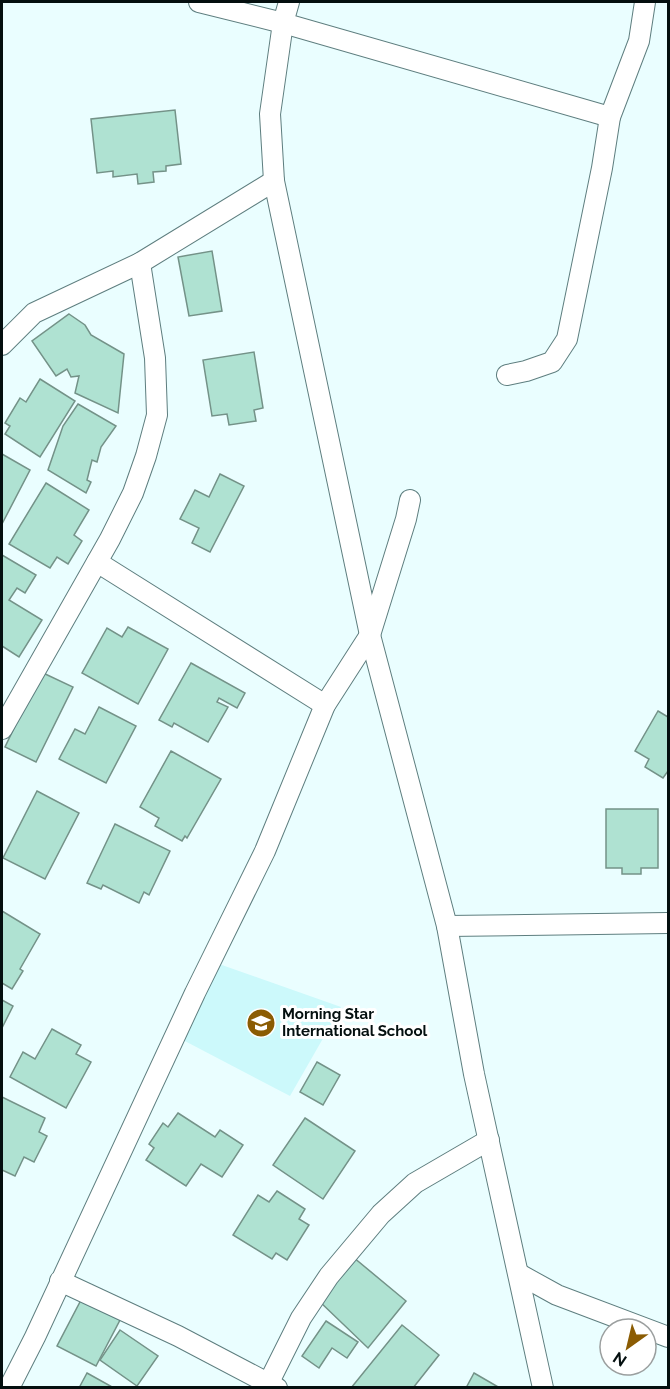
<svg xmlns="http://www.w3.org/2000/svg" width="670" height="1389" font-family="Raleway,sans-serif">
  <rect width="100%" height="100%" fill="#eafeff"/>
  <polygon fill="#ccf9fb" points="219,964 341,1007 290,1096 181,1039"/>
  <g fill="#afe2d2" stroke="#749288" stroke-width="1.5">
    <polygon points="175,110 181,164 166,166 166,171 153,172 154,182 138,184 137,174 113,177 113,171 97,173 91,119"/>
    <polygon points="212,251 222,311 189,316 178,257"/>
    <polygon points="69,314 85,325 91,335 124,354 118,413 75,393 79,376 71,377 67,369 56,376 32,341"/>
    <polygon points="254,352 263,408 254,410 256,421 229,425 227,414 212,416 203,360"/>
    <polygon points="40,379 75,401 40,457 5,434 10,426 5,423 20,398 26,402"/>
    <polygon points="78,404 116,426 101,447 97,462 92,460 87,480 91,482 86,493 48,470 63,426"/>
    <polygon points="2,454 30,470 2,524"/>
    <polygon points="220,474 244,486 210,552 192,543 199,528 180,519 195,490 209,497"/>
    <polygon points="46,483 89,510 74,535 82,541 68,564 57,557 50,568 9,544"/>
    <polygon points="2,555 36,575 25,593 17,588 9,600 42,620 19,657 2,646"/>
    <polygon points="128,627 168,649 138,704 82,673 107,628 122,637"/>
    <polygon points="191,663 245,693 237,708 219,698 217,702 228,707 208,742 174,723 172,727 159,720"/>
    <polygon points="41,672 73,687 36,762 5,747"/>
    <polygon points="99,707 136,726 106,783 59,759 75,729 85,734"/>
    <polygon points="658,711 668,717 668,771 663,778 645,767 649,759 635,751"/>
    <polygon points="171,751 221,779 187,838 185,836 182,841 155,826 159,818 140,807"/>
    <polygon points="37,791 79,813 45,879 3,858"/>
    <polygon points="606,809 658,809 658,868 641,868 641,874 622,874 622,868 606,868"/>
    <polygon points="115,824 170,851 149,895 144,892 139,903 103,885 101,889 87,883"/>
    <polygon points="2,911 40,934 20,969 23,971 12,989 2,983"/>
    <polygon points="2,1000 13,1006 2,1028"/>
    <polygon points="52,1029 81,1045 76,1054 91,1062 66,1108 10,1077 23,1052 35,1059"/>
    <polygon points="317,1062 340,1075 323,1105 300,1092"/>
    <polygon points="2,1097 45,1118 39,1132 47,1136 34,1162 24,1157 15,1176 2,1170"/>
    <polygon points="178,1113 215,1137 220,1130 243,1145 222,1177 201,1164 186,1186 146,1160 154,1148 149,1144 163,1123 168,1127"/>
    <polygon points="305,1118 355,1151 323,1199 273,1165"/>
    <polygon points="277,1191 305,1209 299,1219 309,1225 287,1260 276,1253 272,1259 233,1235 258,1195 269,1202"/>
    <polygon points="353,1257 406,1301 368,1348 318,1300"/>
    <polygon points="81,1300 120,1320 96,1366 57,1346"/>
    <polygon points="326,1321 358,1342 347,1358 332,1348 319,1368 302,1356"/>
    <polygon points="402,1325 439,1355 413,1388 351,1388"/>
    <polygon points="120,1330 158,1356 137,1386 100,1360"/>
    <polygon points="87,1373 114,1388 79,1388"/>
    <polygon points="474,1373 500,1388 466,1388"/>
  </g>
  <g fill="none" stroke-linecap="round" stroke-linejoin="round">
    <g stroke="#5e7e7f" stroke-width="22">
      <g id="minor">
        <polyline points="199,2 283,23 610,117"/>
        <polyline points="289,2 283,23 270,114 274,181 370,635 447,926 474,1074 543,1388"/>
        <polyline points="2,345 34,313 140,263 274,181"/>
        <polyline points="507,375 526,371 552,362 567,339 602,168 610,117 639,41 645,2"/>
        <polyline points="97,562 325,705"/>
        <polyline points="2,729 110,539 133,493 146,456 157,415 155,358 140,263"/>
        <polyline points="447,926 668,923"/>
        <polyline points="519,1274 557,1295 668,1337"/>
        <polyline points="60,1281 178,1336 277,1388"/>
        <polyline points="268,1384 301,1318 329,1276 381,1214 415,1183 489,1140"/>
        <polyline points="9,1388 35,1337 195,993 265,851 325,705 370,635 406,519 410,500"/>
      </g>
    </g>
    <use href="#minor" stroke="#fff" stroke-width="20"/>
  </g>
  <defs>
    <g id="school-disc" transform="scale(1.5)"><circle r="9.5" fill="#8b5c03" stroke="#fff"/><path d="M0-5L7-2L0 1L-7-2ZM-4 1L0 2.5L4 1V4Q0 6-4 4Z" fill="#fff"/></g>
  </defs>
  <g fill-rule="evenodd">
    <use href="#school-disc" x="261" y="1023"/>
  </g>
  <g text-anchor="middle" dominant-baseline="central" stroke-width="6" stroke-linejoin="round" paint-order="stroke">
    <g font-size="15" font-weight="bold" fill="#040f0f" stroke="#fff" text-anchor="start">
      <text x="282" y="1014">Morning Star<tspan x="282" dy="17">International School</tspan></text>
    </g>
  </g>
  <rect width="670" height="1389" fill="none" stroke="#040f0f" stroke-width="6"/>
  <g transform="translate(628 1347) rotate(214)"><circle r="28" fill="#ffffff" stroke="#9b9f9f" stroke-width="1.5"/>
  <path d="M0-4.5L10 22L0 15L-10 22Z" fill="#8b5c03"/>
  <text y="-9" font-size="16" font-weight="bold" text-anchor="middle" fill="#040f0f">N</text>
  </g>
</svg>
